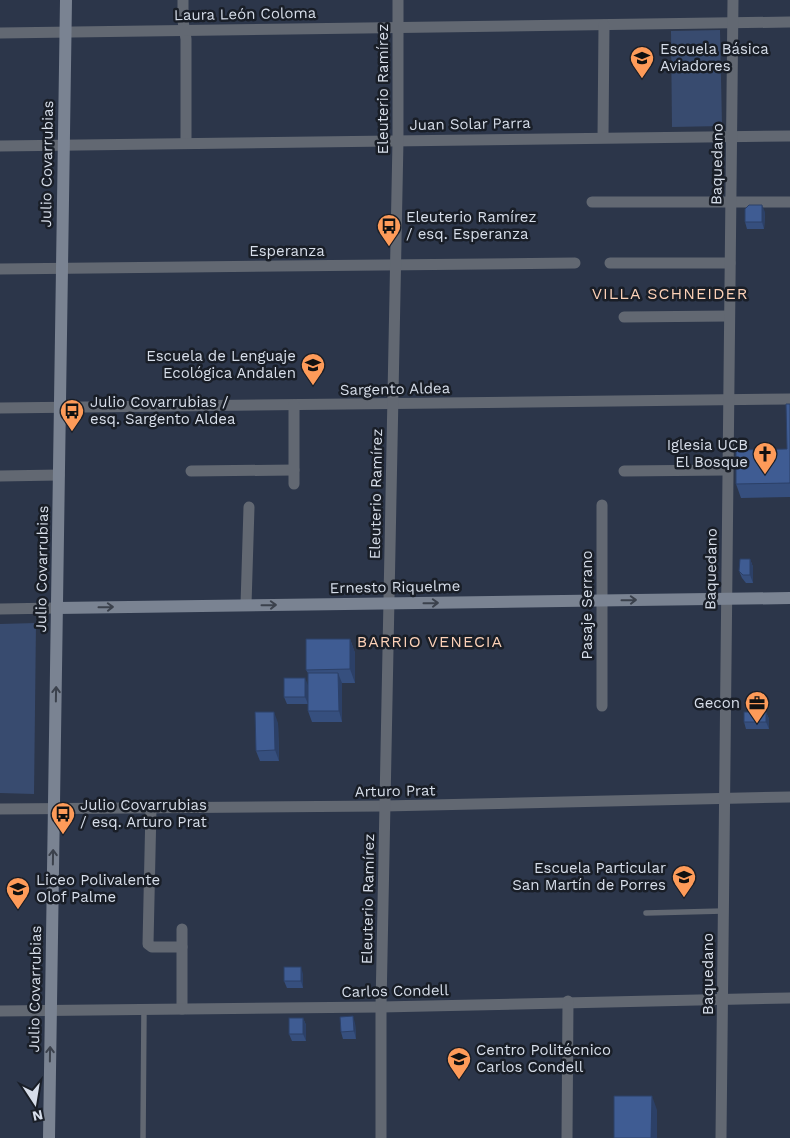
<svg xmlns="http://www.w3.org/2000/svg" width="790" height="1138" font-family="'Work Sans',sans-serif">
  <rect width="100%" height="100%" fill="#2c364a"/>
  <g fill="#384b6f">
    <polygon points="720,30 722,126 672,127 671,31"/>
    <polygon points="36,623 34,794 0,793 0,624"/>
  </g>
  <g fill="none" stroke-linecap="round" stroke-linejoin="round">
    <g stroke="#626872" stroke-width="5.5">
      <polyline points="646,913 723,911"/>
      <polyline points="143,1138 144,1009"/>
    </g>
    <g stroke="#626872" stroke-width="11">
      <polyline points="183,0 183,21 186,39 186,143"/>
      <polyline points="0,33 790,22"/>
      <polyline points="603,137 604,25"/>
      <polyline points="0,146 790,136"/>
      <polyline points="592,202 790,202"/>
      <polyline points="610,263 730,263"/>
      <polyline points="0,269 575,263"/>
      <polyline points="624,317 729,316"/>
      <polyline points="0,408 790,399"/>
      <polyline points="191,471 294,470"/>
      <polyline points="624,471 727,470"/>
      <polyline points="0,476 59,475"/>
      <polyline points="294,484 294,405"/>
      <polyline points="602,505 602,706"/>
      <polyline points="246,605 249,507"/>
      <polyline points="0,609 57,608"/>
      <polyline points="151,808 148,944 152,947 182,947"/>
      <polyline points="0,809 384,806 790,797"/>
      <polyline points="182,1009 182,929"/>
      <polyline points="0,1011 381,1007 790,998"/>
      <polyline points="381,1138 381,1007 398,140 398,0"/>
      <polyline points="567,1138 568,1001"/>
      <polyline points="721,1138 733,0"/>
    </g>
    <g stroke="#7a8392" stroke-width="12">
      <polyline points="57,608 790,598"/>
      <polyline points="49,1138 66,0"/>
    </g>
  </g>
  <g fill="#364f7e">
    <polygon points="765,212 764,229 747,229 745,222"/>
    <polygon points="790,404 790,497 741,498 736,484 787,449"/>
    <polygon points="750,559 753,567 753,583 746,583 742,578 739,571"/>
    <polygon points="350,639 355,653 355,683 342,683 342,722 312,722 308,711 308,673 306,670"/>
    <polygon points="308,685 308,704 287,704 284,697"/>
    <polygon points="766,712 769,719 769,729 746,729 744,722"/>
    <polygon points="278,723 279,761 260,761 256,751"/>
    <polygon points="303,974 303,988 287,988 284,981"/>
    <polygon points="303,1018 306,1025 306,1041 292,1041 289,1034"/>
    <polygon points="355,1023 356,1039 343,1039 341,1032"/>
  </g>
  <g fill="#2c4067">
    <polygon points="762,205 765,212 764,229 762,222"/>
    <polygon points="750,559 753,567 753,583 750,575"/>
    <polygon points="350,639 355,653 355,683 350,669"/>
    <polygon points="338,673 342,683 342,722 339,711"/>
    <polygon points="305,678 308,685 308,704 305,697"/>
    <polygon points="274,712 278,723 279,761 275,750"/>
    <polygon points="766,712 769,719 769,729 766,722"/>
    <polygon points="301,967 303,974 303,988 301,981"/>
    <polygon points="353,1016 355,1023 356,1039 354,1031"/>
    <polygon points="303,1018 306,1025 306,1041 303,1034"/>
    <polygon points="652,1096 657,1110 657,1138 651,1138"/>
  </g>
  <g fill="#3f5c93" stroke="#2c4067">
    <polygon points="749,205 762,205 762,222 745,222 745,209"/>
    <polygon points="786,404 790,404 790,483 736,484 736,450 787,449"/>
    <polygon points="740,559 750,559 750,575 743,575 739,571"/>
    <polygon points="306,639 350,639 350,669 306,670"/>
    <polygon points="308,673 338,673 339,711 308,711"/>
    <rect x="284" y="678" width="21" height="19"/>
    <polygon points="255,712 274,712 275,750 256,751"/>
    <rect x="744" y="712" width="22" height="10"/>
    <rect x="284" y="967" width="17" height="14"/>
    <polygon points="353,1016 354,1031 341,1032 340,1017"/>
    <rect x="289" y="1018" width="14" height="16"/>
    <polygon points="614,1096 652,1096 651,1138 614,1138"/>
  </g>
  <defs><path id="oneway-shaft" d="M-6 0H5M1.5-3L5.5 0L1.5 3" fill="none" stroke-width="1.6" stroke-linecap="round" stroke-linejoin="round" transform="scale(1.25)"/></defs>
  <g stroke="#3b414c">
    <use href="#oneway-shaft" transform="translate(629 600) rotate(-1)"/>
    <use href="#oneway-shaft" transform="translate(431 603) rotate(-1)"/>
    <use href="#oneway-shaft" transform="translate(269 605) rotate(-1)"/>
    <use href="#oneway-shaft" transform="translate(106 607) rotate(-1)"/>
    <use href="#oneway-shaft" transform="translate(56 694) rotate(-89)"/>
    <use href="#oneway-shaft" transform="translate(53 857) rotate(-89)"/>
    <use href="#oneway-shaft" transform="translate(50 1054) rotate(-89)"/>
  </g>
  <defs>
    <g id="school-pin" transform="scale(1.25)"><path d="M0 17L-7.5 6A9.5 9.5 0 1 1 7.5 6Z" fill="#fe9b59" stroke="#191e27"/><path d="M0-5L7-2L0 1L-7-2ZM-4 1L0 2.5L4 1V4Q0 6-4 4Z" fill="#111"/></g>
    <g id="bus-pin" transform="scale(1.25)"><path d="M0 17L-7.5 6A9.5 9.5 0 1 1 7.5 6Z" fill="#fe9b59" stroke="#191e27"/><path d="M-5-6H5V4H4V6H2V4H-2V6H-4V4H-5ZM-3.5-4V0h7V-4ZM-3.5 1.2v1.5H-2V1.2ZM2 1.2v1.5H3.5V1.2Z" fill="#111"/></g>
    <g id="church-pin" transform="scale(1.25)"><path d="M0 17L-7.5 6A9.5 9.5 0 1 1 7.5 6Z" fill="#fe9b59" stroke="#191e27"/><path d="M-1.2-6h2.4v3.5h3.3v2.4h-3.3V6h-2.4V-.1h-3.3v-2.4h3.3Z" fill="#111"/></g>
    <g id="office-pin" transform="scale(1.25)"><path d="M0 17L-7.5 6A9.5 9.5 0 1 1 7.5 6Z" fill="#fe9b59" stroke="#191e27"/><path d="M-6-3h4V-5.5h4V-3h4V5H-6ZM-1-4.5V-3h2v-1.5ZM-6 0V1H6V0Z" fill="#111"/></g>
  </defs>
  <g fill-rule="evenodd">
    <use href="#school-pin" x="642" y="58"/>
    <use href="#bus-pin" x="389" y="226"/>
    <use href="#school-pin" x="313" y="365"/>
    <use href="#bus-pin" x="72" y="411"/>
    <use href="#church-pin" x="765" y="454"/>
    <use href="#office-pin" x="757" y="703"/>
    <use href="#bus-pin" x="63" y="814"/>
    <use href="#school-pin" x="684" y="877"/>
    <use href="#school-pin" x="18" y="889"/>
    <use href="#school-pin" x="459" y="1059"/>
  </g>
  <g text-anchor="middle" dominant-baseline="central" stroke-width="5" stroke-linejoin="round" paint-order="stroke">
    <g font-size="15" fill="#d7deea" stroke="#191e27">
      <text transform="translate(245 14) rotate(-1)">Laura León Coloma</text>
      <text transform="translate(383 89) rotate(-90)">Eleuterio Ramírez</text>
      <text transform="translate(470 124) rotate(-1)">Juan Solar Parra</text>
      <text transform="translate(47 164) rotate(-89)">Julio Covarrubias</text>
      <text transform="translate(717 164) rotate(-89)">Baquedano</text>
      <text x="287" y="251">Esperanza</text>
      <text transform="translate(395 389) rotate(-1)">Sargento Aldea</text>
      <text transform="translate(376 494) rotate(-89)">Eleuterio Ramírez</text>
      <text transform="translate(42 569) rotate(-89)">Julio Covarrubias</text>
      <text transform="translate(711 569) rotate(-89)">Baquedano</text>
      <text transform="translate(395 587) rotate(-1)">Ernesto Riquelme</text>
      <text transform="translate(587 605) rotate(-90)">Pasaje Serrano</text>
      <text transform="translate(395 791) rotate(-1)">Arturo Prat</text>
      <text transform="translate(368 899) rotate(-89)">Eleuterio Ramírez</text>
      <text transform="translate(708 974) rotate(-90)">Baquedano</text>
      <text transform="translate(35 989) rotate(-89)">Julio Covarrubias</text>
      <text transform="translate(395 991) rotate(-1)">Carlos Condell</text>
    </g>
    <g font-size="15" fill="#d7deea" stroke="#191e27" text-anchor="start">
      <text x="660" y="49">Escuela Básica<tspan x="660" dy="17">Aviadores</tspan></text>
      <text x="406" y="217">Eleuterio Ramírez<tspan x="406" dy="17">/ esq. Esperanza</tspan></text>
      <text x="296" y="356" text-anchor="end">Escuela de Lenguaje<tspan x="296" dy="17">Ecológica Andalen</tspan></text>
      <text x="90" y="402">Julio Covarrubias /<tspan x="90" dy="17">esq. Sargento Aldea</tspan></text>
      <text x="748" y="445" text-anchor="end">Iglesia UCB<tspan x="748" dy="17">El Bosque</tspan></text>
      <text x="740" y="703" text-anchor="end">Gecon</text>
      <text x="80" y="805">Julio Covarrubias<tspan x="80" dy="17">/ esq. Arturo Prat</tspan></text>
      <text x="666" y="868" text-anchor="end">Escuela Particular<tspan x="666" dy="17">San Martín de Porres</tspan></text>
      <text x="36" y="880">Liceo Polivalente<tspan x="36" dy="17">Olof Palme</tspan></text>
      <text x="476" y="1050">Centro Politécnico<tspan x="476" dy="17">Carlos Condell</tspan></text>
    </g>
    <g font-size="16" letter-spacing="1" fill="#fcd1b7" stroke="#191e27">
      <text x="670" y="293">VILLA SCHNEIDER</text>
      <text x="430" y="641">BARRIO VENECIA</text>
    </g>
  </g>
  <g transform="translate(35 1103) rotate(168)" stroke="#191e27" stroke-width="4" paint-order="stroke">
  <path d="M0-4L9 19L0 12L-9 19Z" fill="#d7deea"/>
  <text y="-8" font-size="14" font-weight="bold" text-anchor="middle" fill="#d7deea">N</text>
  </g>
</svg>
